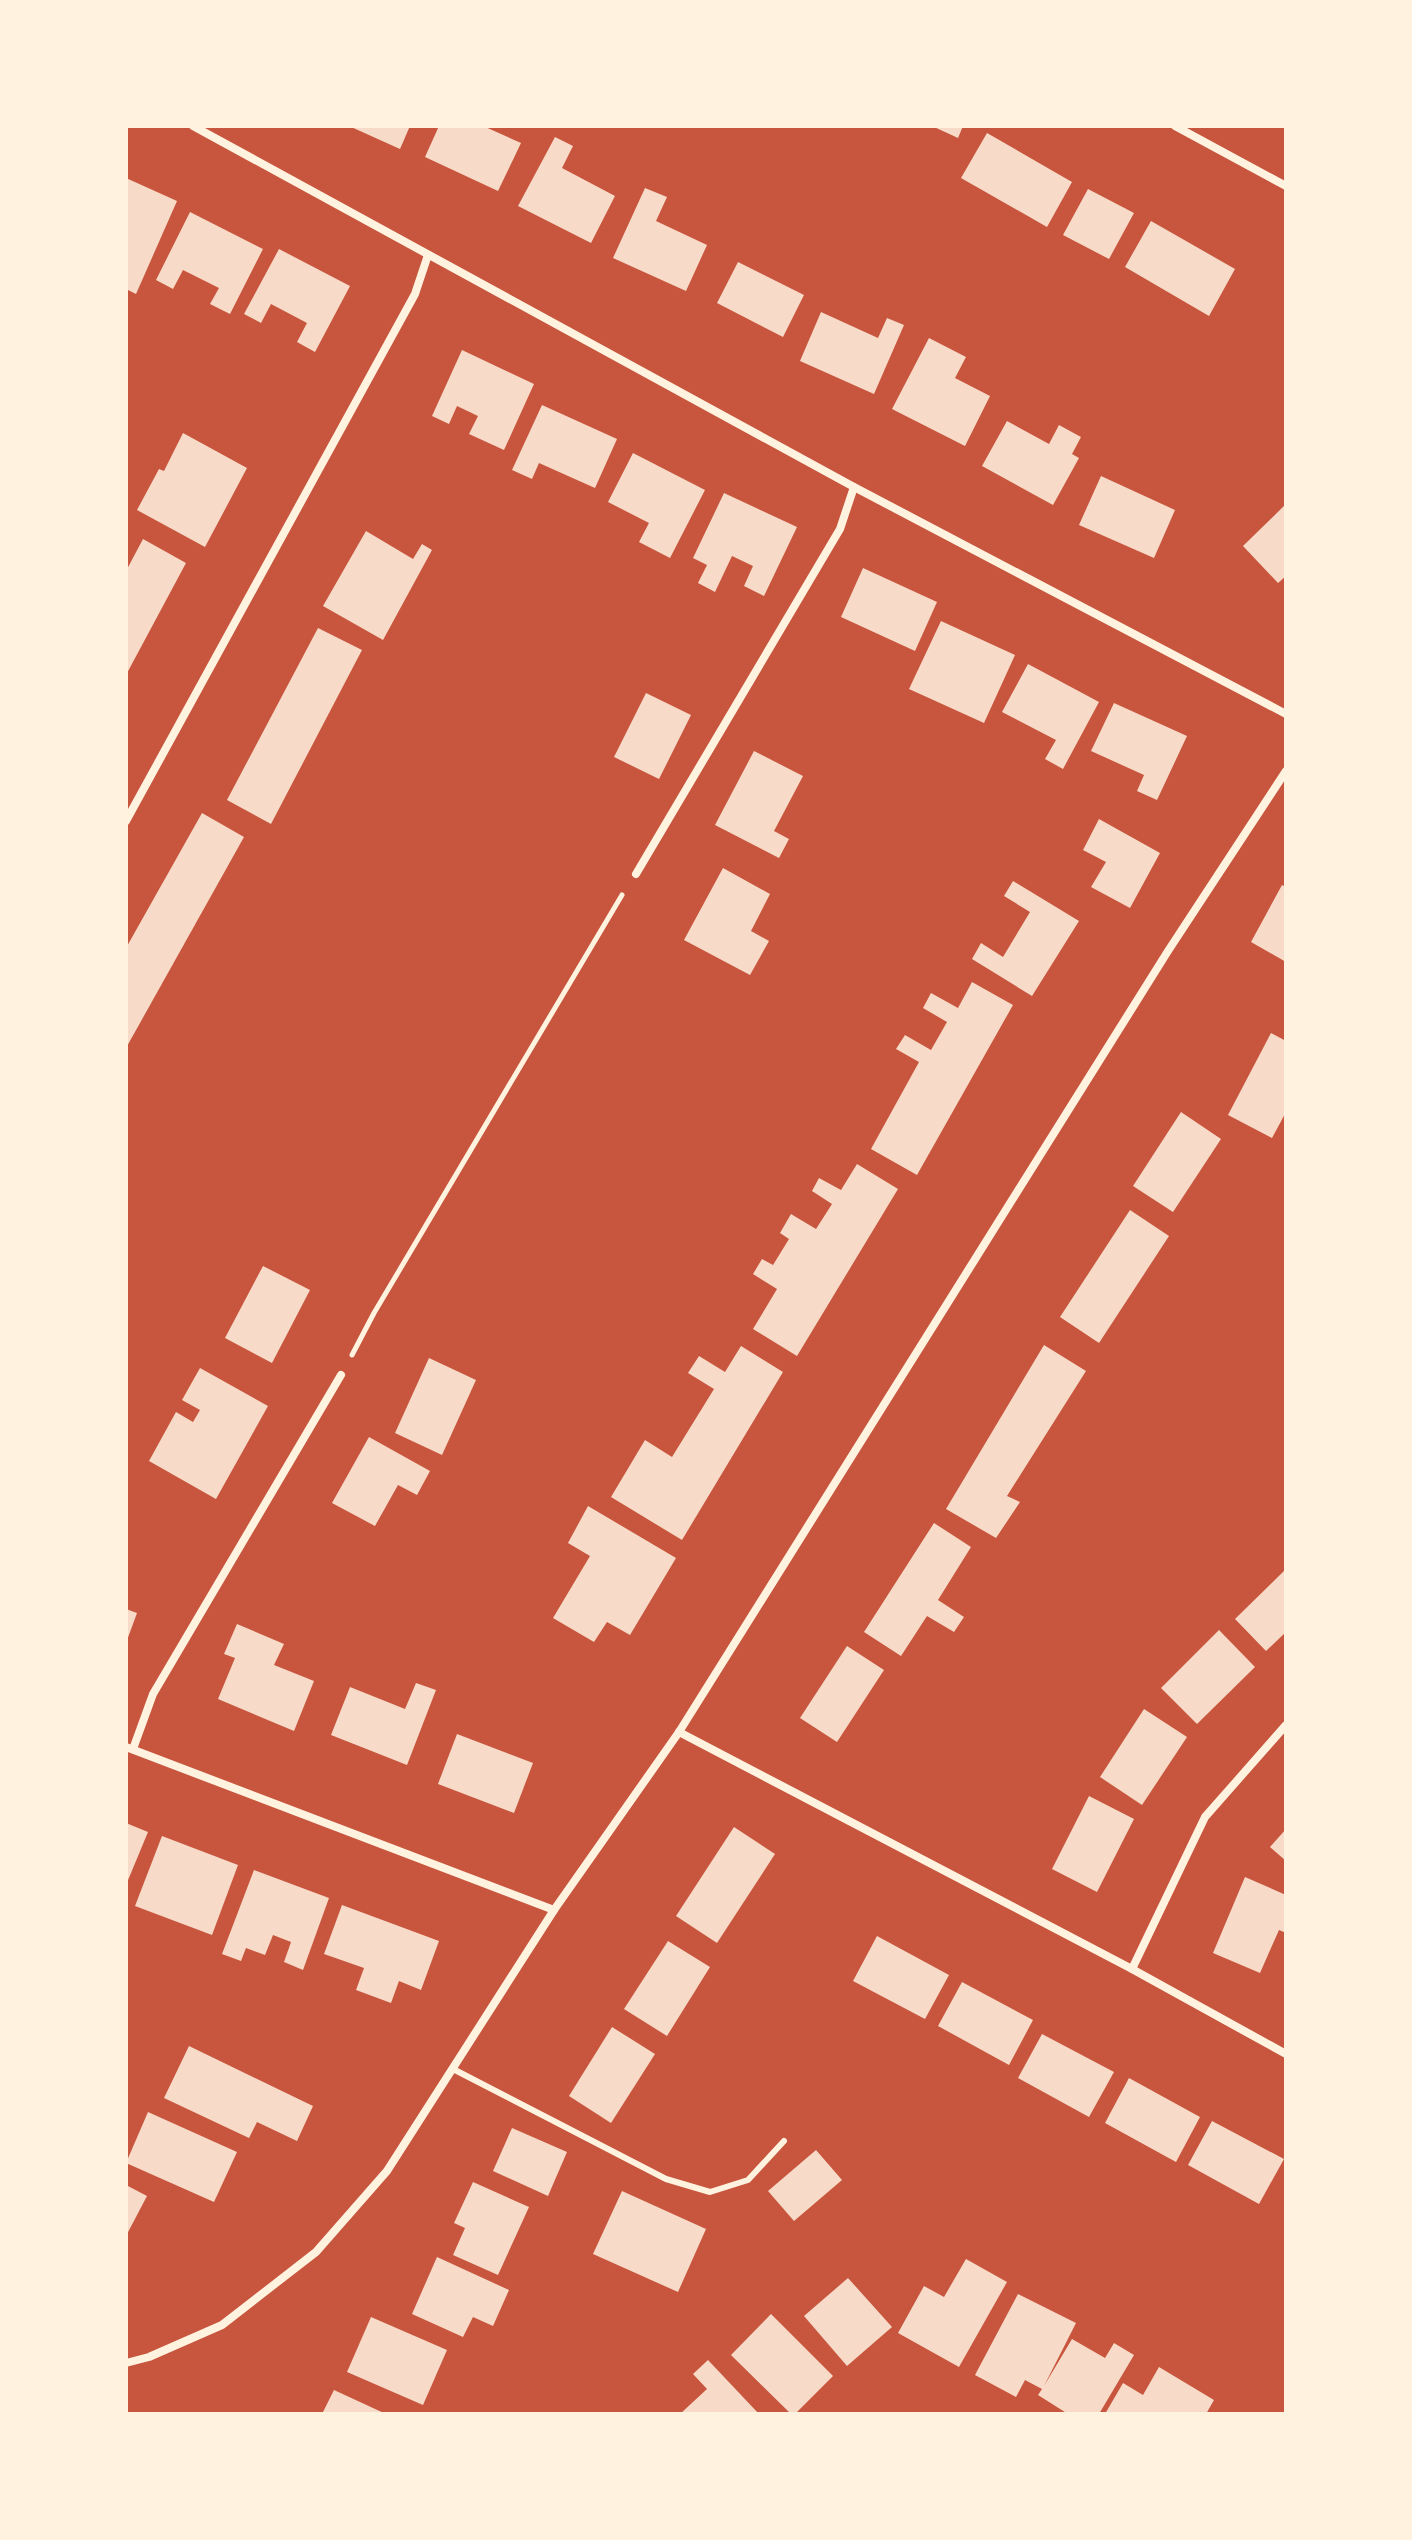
<svg xmlns="http://www.w3.org/2000/svg" width="1412" height="2540" font-family="'DM Sans',sans-serif">
  <rect width="100%" height="100%" fill="#c8553d"/>
  <g fill="#f7dbc8">
    <polygon points="349,126 410,126 400,149"/>
    <polygon points="439,126 483,126 521,143 498,191 425,157"/>
    <polygon points="932,126 963,126 958,138"/>
    <polygon points="987,133 1072,182 1047,227 961,178"/>
    <polygon points="555,137 573,146 562,168 615,196 591,243 518,206"/>
    <polygon points="126,178 177,201 136,294 126,289"/>
    <polygon points="645,188 667,197 656,221 707,245 686,291 613,258"/>
    <polygon points="1088,189 1134,213 1109,259 1063,235"/>
    <polygon points="190,212 263,249 230,314 210,304 219,288 183,270 173,289 156,280"/>
    <polygon points="1151,221 1235,269 1209,316 1125,267"/>
    <polygon points="279,249 350,286 315,352 297,342 307,323 271,304 261,323 244,314"/>
    <polygon points="738,262 804,295 783,337 717,303"/>
    <polygon points="821,312 878,338 887,318 904,325 874,394 800,361"/>
    <polygon points="929,338 966,357 955,378 990,396 965,446 892,409"/>
    <polygon points="462,350 534,384 504,450 469,434 478,416 457,406 449,424 432,416"/>
    <polygon points="542,405 617,439 595,488 539,463 532,479 512,470"/>
    <polygon points="1007,421 1049,444 1059,425 1081,437 1072,454 1079,458 1053,505 982,466"/>
    <polygon points="183,433 247,468 205,547 137,510 159,469 164,471"/>
    <polygon points="633,453 705,490 670,558 639,542 649,523 608,502"/>
    <polygon points="1101,476 1175,510 1154,558 1079,525"/>
    <polygon points="724,493 797,527 764,596 744,586 753,566 732,556 715,592 698,583 707,565 693,558"/>
    <polygon points="1286,504 1286,576 1278,583 1243,546"/>
    <polygon points="366,531 413,559 422,544 432,550 383,640 323,606"/>
    <polygon points="143,539 186,563 126,675 126,571"/>
    <polygon points="863,568 937,602 915,651 841,617"/>
    <polygon points="941,621 1015,655 984,723 909,689"/>
    <polygon points="318,628 362,650 271,824 227,800"/>
    <polygon points="1028,664 1099,702 1063,769 1045,759 1056,740 1002,712"/>
    <polygon points="646,693 691,715 659,779 614,757"/>
    <polygon points="1114,703 1187,736 1157,800 1137,791 1144,775 1091,751"/>
    <polygon points="754,751 803,776 774,831 789,839 779,858 715,825"/>
    <polygon points="202,813 244,837 126,1048 126,948"/>
    <polygon points="1099,819 1160,853 1130,908 1091,887 1106,862 1083,850"/>
    <polygon points="723,868 770,894 751,931 769,941 750,975 684,940"/>
    <polygon points="1013,881 1079,921 1032,996 972,959 981,943 1003,957 1030,912 1004,896"/>
    <polygon points="1282,885 1286,887 1286,962 1251,942"/>
    <polygon points="972,982 1013,1005 917,1175 871,1149 919,1062 896,1049 905,1035 931,1050 947,1022 923,1008 931,993 958,1008"/>
    <polygon points="1271,1033 1286,1041 1286,1112 1272,1138 1228,1115"/>
    <polygon points="1181,1112 1221,1139 1173,1212 1133,1186"/>
    <polygon points="857,1164 898,1189 797,1356 753,1329 777,1289 753,1274 762,1259 773,1265 789,1239 780,1233 791,1214 816,1229 832,1204 812,1191 819,1178 841,1190"/>
    <polygon points="1130,1210 1169,1236 1099,1343 1060,1317"/>
    <polygon points="263,1266 310,1290 272,1363 225,1338"/>
    <polygon points="1044,1345 1086,1371 1007,1496 1020,1502 996,1538 946,1509"/>
    <polygon points="741,1346 783,1372 682,1540 611,1497 645,1440 672,1457 714,1389 688,1373 699,1356 725,1372"/>
    <polygon points="429,1358 476,1380 442,1455 395,1433"/>
    <polygon points="200,1368 268,1406 216,1499 149,1461 176,1412 193,1422 200,1410 182,1400"/>
    <polygon points="369,1437 430,1471 417,1495 398,1485 375,1526 332,1503"/>
    <polygon points="588,1506 676,1558 630,1635 607,1622 594,1642 553,1618 590,1556 568,1543"/>
    <polygon points="934,1523 971,1547 938,1600 964,1617 954,1632 927,1616 901,1656 864,1632"/>
    <polygon points="1286,1569 1286,1632 1266,1651 1235,1619"/>
    <polygon points="126,1609 137,1613 126,1643"/>
    <polygon points="237,1624 284,1644 274,1665 314,1681 294,1731 218,1699 235,1658 224,1654"/>
    <polygon points="1219,1630 1255,1667 1197,1724 1161,1688"/>
    <polygon points="847,1646 884,1670 837,1742 800,1718"/>
    <polygon points="416,1683 436,1690 407,1765 331,1735 350,1687 405,1709"/>
    <polygon points="1144,1709 1187,1737 1142,1805 1100,1777"/>
    <polygon points="457,1734 533,1763 514,1813 438,1784"/>
    <polygon points="1089,1796 1134,1819 1097,1892 1052,1869"/>
    <polygon points="126,1823 148,1832 126,1885"/>
    <polygon points="734,1827 775,1854 717,1943 676,1916"/>
    <polygon points="1286,1829 1286,1861 1270,1847"/>
    <polygon points="162,1836 238,1865 212,1935 135,1906"/>
    <polygon points="254,1870 329,1898 303,1970 284,1962 291,1942 273,1935 265,1955 246,1948 241,1961 222,1954"/>
    <polygon points="1245,1877 1286,1895 1286,1933 1279,1930 1260,1973 1213,1953"/>
    <polygon points="342,1905 439,1941 421,1990 399,1981 391,2003 356,1990 364,1968 324,1954"/>
    <polygon points="877,1936 949,1975 925,2019 853,1981"/>
    <polygon points="668,1941 710,1967 667,2036 624,2009"/>
    <polygon points="962,1982 1033,2020 1009,2065 938,2026"/>
    <polygon points="612,2027 655,2054 611,2123 569,2096"/>
    <polygon points="1042,2034 1114,2072 1089,2117 1018,2078"/>
    <polygon points="189,2046 313,2106 297,2141 257,2122 249,2138 164,2098"/>
    <polygon points="1129,2078 1200,2117 1176,2162 1105,2123"/>
    <polygon points="148,2112 237,2152 214,2202 126,2163"/>
    <polygon points="1212,2121 1284,2159 1259,2204 1188,2165"/>
    <polygon points="512,2128 567,2152 548,2196 493,2171"/>
    <polygon points="816,2150 842,2180 794,2221 768,2191"/>
    <polygon points="473,2182 529,2207 498,2275 453,2255 465,2228 454,2223"/>
    <polygon points="126,2185 147,2196 126,2236"/>
    <polygon points="622,2191 706,2229 678,2292 593,2254"/>
    <polygon points="437,2257 509,2290 493,2326 473,2317 463,2337 412,2314"/>
    <polygon points="966,2259 1007,2282 959,2367 898,2333 924,2286 944,2297"/>
    <polygon points="848,2278 892,2327 847,2366 804,2316"/>
    <polygon points="1018,2294 1076,2323 1044,2386 1072,2339 1105,2358 1114,2343 1134,2355 1099,2414 1068,2414 1038,2395 1042,2389 1025,2380 1016,2397 975,2375"/>
    <polygon points="771,2314 833,2376 795,2414 791,2414 731,2355"/>
    <polygon points="371,2317 447,2350 423,2405 347,2372"/>
    <polygon points="708,2360 759,2414 680,2414 707,2389 693,2374"/>
    <polygon points="1159,2367 1214,2400 1206,2414 1105,2414 1123,2383 1143,2395"/>
    <polygon points="334,2390 386,2414 322,2414"/>
  </g>
  <g fill="none" stroke-linecap="round" stroke-linejoin="round">
    <polyline stroke="#fff3e0" stroke-width="5" points="352,1355 374,1313 622,895"/>
    <polyline stroke="#fff3e0" stroke-width="6" points="453,2069 666,2179 710,2192 748,2180 784,2141"/>
    <g stroke="#fff3e0" stroke-width="8">
      <polyline points="193,126 854,487 1286,714"/>
      <polyline points="1175,126 1286,186"/>
      <polyline points="126,821 415,294 428,255"/>
      <polyline points="636,874 840,529 854,487"/>
      <polyline points="679,1732 1132,1969 1286,2054"/>
      <polyline points="126,1747 554,1910"/>
      <polyline points="133,1749 153,1694 341,1375"/>
      <polyline points="1132,1969 1205,1817 1286,1725"/>
      <polyline points="126,2363 149,2357 222,2325 316,2252 387,2171 554,1910 679,1732 1168,951 1286,771"/>
    </g>
  </g>
  <rect width="1412" height="2540" fill="none" stroke="#fff3e0" stroke-width="256"/>
</svg>
